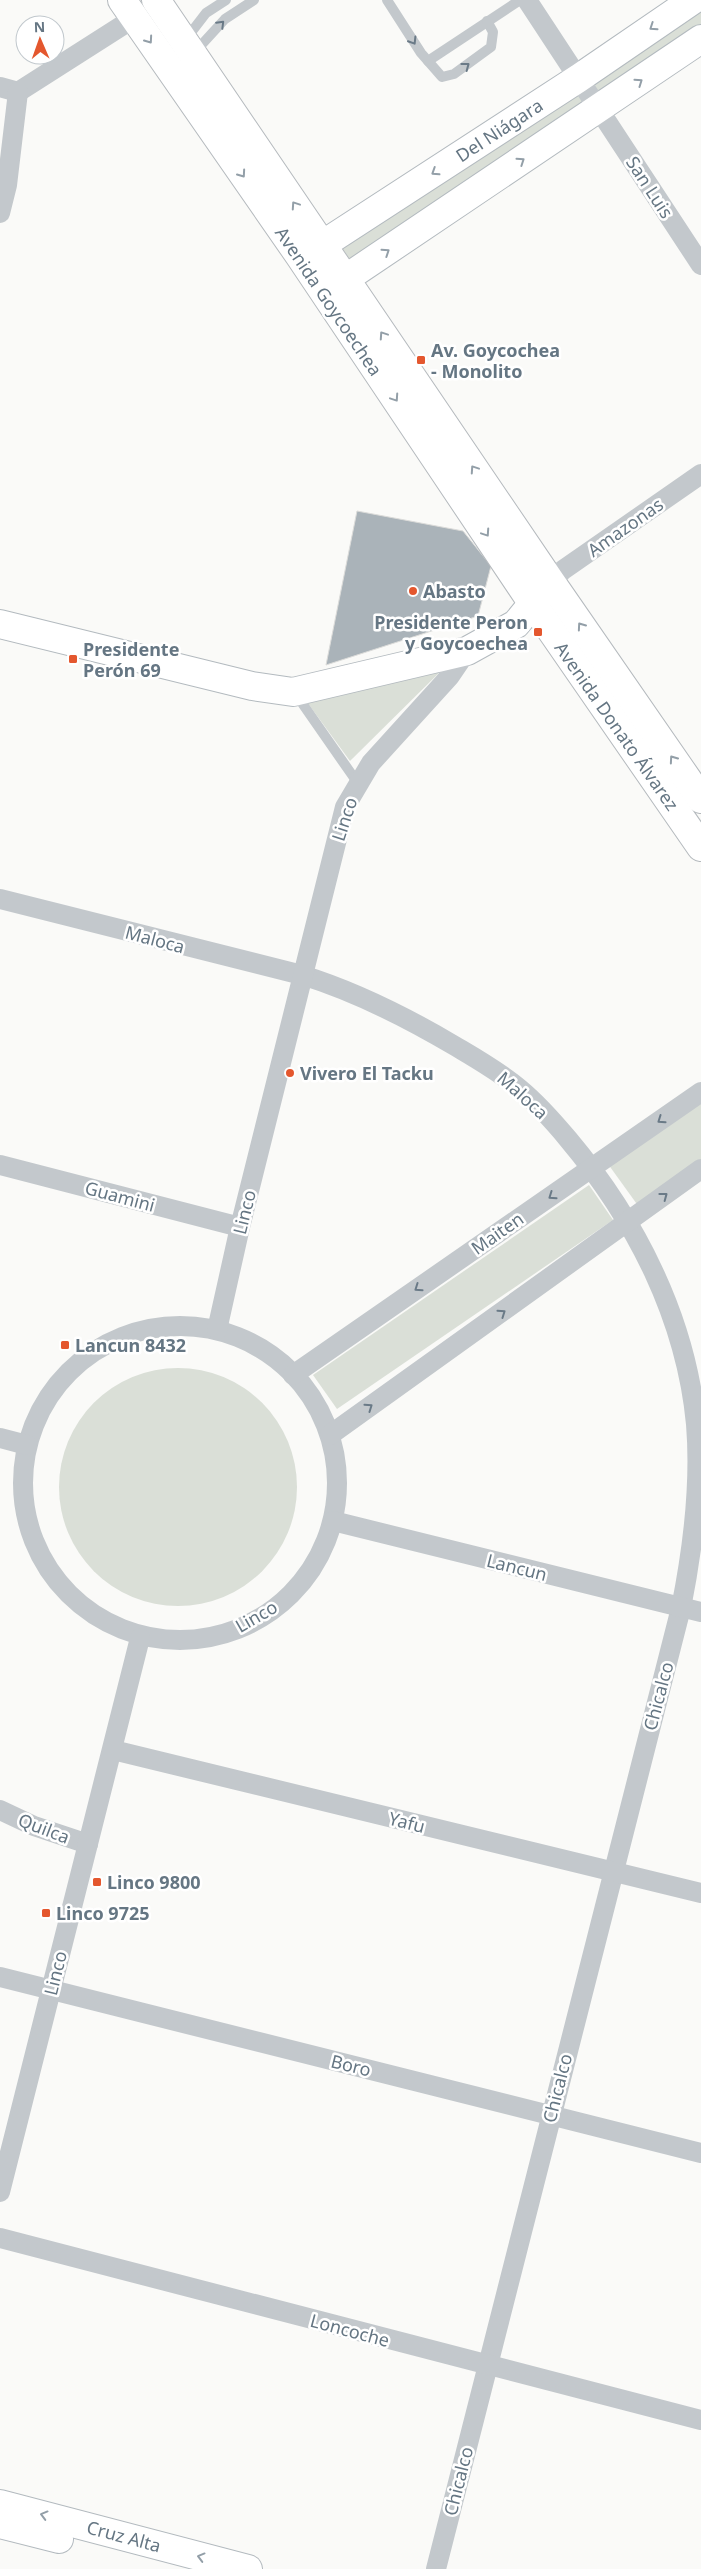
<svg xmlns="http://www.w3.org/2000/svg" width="701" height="2569" font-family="'Noto Sans',sans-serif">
  <rect width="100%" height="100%" fill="#fafaf8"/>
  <g fill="#dadfd7">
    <polygon points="701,6 701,29 601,99 588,78"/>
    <polygon points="577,85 591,108 352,263 340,245"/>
    <polygon points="447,665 350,761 299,691"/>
    <polygon points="701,1100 701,1159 639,1207 608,1164"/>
    <polygon points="589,1185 613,1220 337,1409 313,1375"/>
    <circle cx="178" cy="1487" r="119"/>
  </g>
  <polygon fill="#aab3b9" stroke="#dcdcda" points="357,511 463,531 491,566 478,616 326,665"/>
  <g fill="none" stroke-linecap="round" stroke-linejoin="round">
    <g stroke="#b3babf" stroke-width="30">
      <g id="secondary">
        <polyline points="325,268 322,245 579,78 693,0"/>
        <polyline points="325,269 345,279 701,39"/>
        <polyline points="0,624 252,686 293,692 467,651 516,624 548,585"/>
        <polyline points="0,2504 248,2569"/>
        <polyline points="0,2524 59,2539"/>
      </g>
    </g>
    <g stroke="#b5babe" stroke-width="30">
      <g id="primary">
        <polyline points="122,0 299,255 533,604 701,847"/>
        <polyline points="156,0 551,582 701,799"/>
      </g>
    </g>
    <g stroke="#c3c8cc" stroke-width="10">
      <polyline points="387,0 421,53 428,61 520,0"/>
      <polyline points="186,39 206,13 226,0"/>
      <polyline points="193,54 225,19 254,0"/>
      <polyline points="428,61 442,77 454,74 491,47 493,32 487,21"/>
      <polyline points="295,693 357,782"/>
    </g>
    <g stroke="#c3c8cc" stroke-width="20">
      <polyline points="527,0 701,265"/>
      <polyline points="0,87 18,92"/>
      <polyline points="18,92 134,18"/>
      <polyline points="0,213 7,185 18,92"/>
      <polyline points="551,582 563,570 701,474"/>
      <path d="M0 899 302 975C357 992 406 1017 455 1046 477 1059 500 1072 520 1089 538 1104 553 1121 568 1139 636 1220 686 1318 696 1424 701 1485 693 1548 681 1608L436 2569"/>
      <polyline points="0,1165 240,1227"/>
      <circle cx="180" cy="1483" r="157"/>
      <polyline points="217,1330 240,1227 345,807 371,763 450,676 467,651"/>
      <polyline points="293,1375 701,1092"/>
      <polyline points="330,1435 701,1169"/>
      <polyline points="0,1438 27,1445"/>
      <polyline points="333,1521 701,1612"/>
      <polyline points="113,1750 701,1893"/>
      <polyline points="0,1810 34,1826 88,1844"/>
      <polyline points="0,1977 701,2153"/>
      <polyline points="0,2192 140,1638"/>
      <polyline points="0,2238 701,2420"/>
    </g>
    <use href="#secondary" stroke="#fff" stroke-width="28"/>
    <use href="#primary" stroke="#fff" stroke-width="28"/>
  </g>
  <defs><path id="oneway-chevron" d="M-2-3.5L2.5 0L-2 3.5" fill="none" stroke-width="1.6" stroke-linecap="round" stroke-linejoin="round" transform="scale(1.25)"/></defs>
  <g stroke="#6a7a87">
    <use href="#oneway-chevron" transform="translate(221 24) rotate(-45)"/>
    <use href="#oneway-chevron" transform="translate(413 41) rotate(58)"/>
    <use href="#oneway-chevron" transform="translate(466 66) rotate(-37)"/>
    <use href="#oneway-chevron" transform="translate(661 1120) rotate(145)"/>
    <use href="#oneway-chevron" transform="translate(552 1196) rotate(145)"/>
    <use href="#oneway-chevron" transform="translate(664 1196) rotate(-37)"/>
    <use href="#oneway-chevron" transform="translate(418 1288) rotate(145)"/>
    <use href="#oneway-chevron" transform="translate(502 1313) rotate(-35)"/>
    <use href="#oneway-chevron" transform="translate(369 1407) rotate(-35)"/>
  </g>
  <g stroke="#939fa8">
    <use href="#oneway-chevron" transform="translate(653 27) rotate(146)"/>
    <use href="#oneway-chevron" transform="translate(149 40) rotate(55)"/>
    <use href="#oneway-chevron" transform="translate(639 82) rotate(-35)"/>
    <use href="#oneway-chevron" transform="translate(521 161) rotate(-34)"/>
    <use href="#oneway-chevron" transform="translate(435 172) rotate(147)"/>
    <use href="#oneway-chevron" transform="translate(242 174) rotate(55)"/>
    <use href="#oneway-chevron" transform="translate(295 205) rotate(-124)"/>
    <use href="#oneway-chevron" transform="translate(386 252) rotate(-34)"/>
    <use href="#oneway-chevron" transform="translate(383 335) rotate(-124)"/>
    <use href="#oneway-chevron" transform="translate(395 398) rotate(56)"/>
    <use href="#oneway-chevron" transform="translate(474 469) rotate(-124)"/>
    <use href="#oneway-chevron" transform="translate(486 533) rotate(56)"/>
    <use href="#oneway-chevron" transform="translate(581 626) rotate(-125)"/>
    <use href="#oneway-chevron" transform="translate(673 759) rotate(-125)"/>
    <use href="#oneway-chevron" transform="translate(44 2515) rotate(-165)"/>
    <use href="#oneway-chevron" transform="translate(201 2557) rotate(-165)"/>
  </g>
  <g fill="#e4572e" stroke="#fff" stroke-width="2">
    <rect x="416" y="355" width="10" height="10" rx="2.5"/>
    <circle cx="413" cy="591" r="5"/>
    <rect x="533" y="627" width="10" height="10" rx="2.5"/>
    <rect x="68" y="654" width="10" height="10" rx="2.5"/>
    <circle cx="290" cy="1073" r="5"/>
    <rect x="60" y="1340" width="10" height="10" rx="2.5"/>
    <rect x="92" y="1877" width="10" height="10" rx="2.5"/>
    <rect x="41" y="1908" width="10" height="10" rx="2.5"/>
  </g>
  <g text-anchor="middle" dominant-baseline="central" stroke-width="5" stroke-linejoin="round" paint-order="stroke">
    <g font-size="18" fill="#657683" stroke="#fff">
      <text transform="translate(499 130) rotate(-33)">Del Niágara</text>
      <text transform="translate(650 187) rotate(57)">San Luis</text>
      <text transform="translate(329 301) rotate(56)">Avenida Goycoechea</text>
      <text transform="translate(625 527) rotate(-35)">Amazonas</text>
      <text transform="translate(617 726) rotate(55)">Avenida Donato Álvarez</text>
      <text transform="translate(344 819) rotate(-72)">Linco</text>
      <text transform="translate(155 939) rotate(15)">Maloca</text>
      <text transform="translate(523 1095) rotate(42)">Maloca</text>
      <text transform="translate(120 1196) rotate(15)">Guamini</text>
      <text transform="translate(244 1212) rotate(-76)">Linco</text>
      <text transform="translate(497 1233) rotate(-35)">Maiten</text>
      <text transform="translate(517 1567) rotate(14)">Lancun</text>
      <text transform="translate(256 1616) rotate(-30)">Linco</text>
      <text transform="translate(658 1696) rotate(-75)">Chicalco</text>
      <text transform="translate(407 1822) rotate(14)">Yafu</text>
      <text transform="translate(44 1828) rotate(21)">Quilca</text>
      <text transform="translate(55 1973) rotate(-76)">Linco</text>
      <text transform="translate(351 2065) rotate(14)">Boro</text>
      <text transform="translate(557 2088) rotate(-76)">Chicalco</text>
      <text transform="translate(350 2330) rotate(15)">Loncoche</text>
      <text transform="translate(458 2481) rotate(-76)">Chicalco</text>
      <text transform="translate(124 2536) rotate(15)">Cruz Alta</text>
    </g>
    <g font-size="18" font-weight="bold" fill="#657683" stroke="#fff" text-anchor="start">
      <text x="431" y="350">Av. Goycochea<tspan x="431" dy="21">- Monolito</tspan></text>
      <text x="423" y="591">Abasto</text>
      <text x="528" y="622" text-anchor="end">Presidente Peron<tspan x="528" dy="21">y Goycoechea</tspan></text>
      <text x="83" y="649">Presidente<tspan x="83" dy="21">Perón 69</tspan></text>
      <text x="300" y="1073">Vivero El Tacku</text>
      <text x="75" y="1345">Lancun 8432</text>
      <text x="107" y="1882">Linco 9800</text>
      <text x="56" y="1913">Linco 9725</text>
    </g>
  </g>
  <g transform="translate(40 40) rotate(358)"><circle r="24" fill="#ffffff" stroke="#c1c8cd"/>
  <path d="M0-4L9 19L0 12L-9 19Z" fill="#e4572e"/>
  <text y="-8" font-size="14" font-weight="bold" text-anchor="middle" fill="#657683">N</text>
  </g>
</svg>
